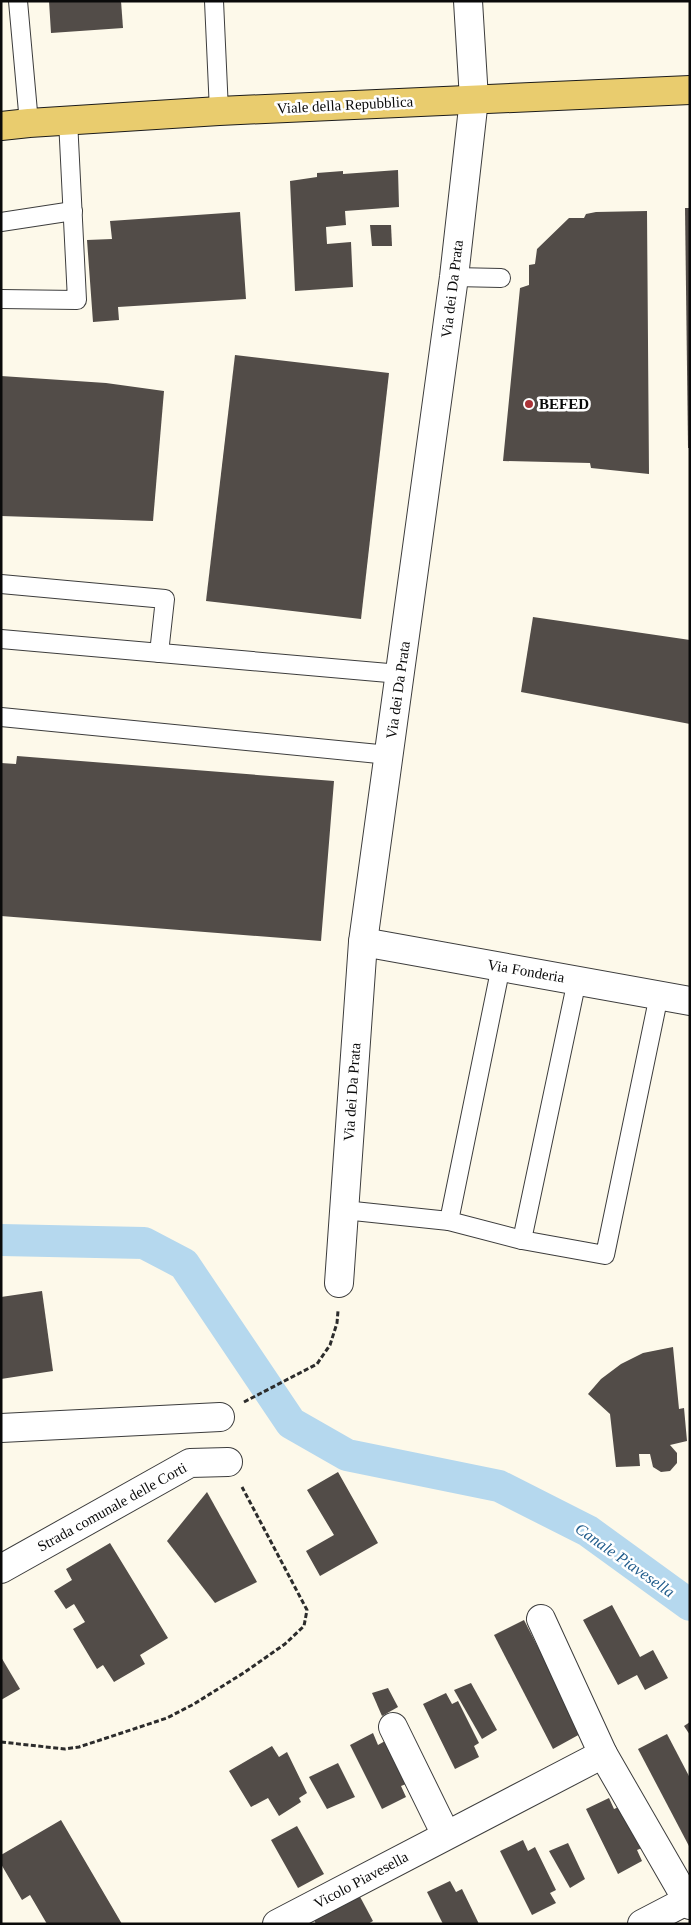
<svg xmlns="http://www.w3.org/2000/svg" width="691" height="1925" font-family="'Times New Roman',serif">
  <rect width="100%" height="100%" fill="#fdf9ea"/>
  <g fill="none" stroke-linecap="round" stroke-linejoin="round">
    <polyline stroke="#b5d8ee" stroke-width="32" points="1,1240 144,1243 184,1264 291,1423 347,1455 499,1486 588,1531 690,1605"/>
  </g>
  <g fill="#524c48">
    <polygon points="49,1 121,1 123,28 51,33"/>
    <polygon points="398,170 399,207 345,211 346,225 326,227 327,244 351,242 353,287 295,291 290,181 317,177 317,173 343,171 343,174"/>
    <polygon points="685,208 690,208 690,448 688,448"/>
    <polygon points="647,211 649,474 591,468 590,463 503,461 520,288 529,285 529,265 535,264 537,249 569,218 584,218 586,214 596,212"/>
    <polygon points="240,212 246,299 118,307 119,320 93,322 87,240 112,239 110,221"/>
    <polygon points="370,225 391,225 392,246 372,246"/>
    <polygon points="235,355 389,373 361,619 206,601"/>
    <polygon points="1,376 106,383 164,391 153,521 1,516"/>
    <polygon points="533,617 690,640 690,724 521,692"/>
    <polygon points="17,756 334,781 321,941 1,916 1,763 16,764"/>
    <polygon points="42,1291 53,1371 1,1379 1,1297"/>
    <polygon points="673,1347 679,1409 684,1408 687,1441 670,1445 677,1453 677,1463 670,1471 661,1472 653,1467 650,1454 639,1454 640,1466 616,1467 610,1414 588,1394 601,1379 621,1364 643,1353"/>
    <polygon points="338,1472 378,1543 320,1576 306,1551 334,1535 307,1490"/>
    <polygon points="207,1492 257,1582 215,1603 167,1541"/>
    <polygon points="110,1543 168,1638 140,1655 145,1664 114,1682 103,1665 97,1669 73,1629 85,1622 74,1604 66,1609 54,1591 72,1580 66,1569"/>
    <polygon points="612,1605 640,1657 653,1650 668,1678 645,1690 637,1675 618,1685 583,1620"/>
    <polygon points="524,1620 582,1733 553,1749 494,1635"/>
    <polygon points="1,1657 20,1689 1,1700"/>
    <polygon points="471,1683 497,1730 482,1739 454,1690"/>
    <polygon points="388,1688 398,1707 382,1716 372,1693"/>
    <polygon points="446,1693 452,1704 458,1701 479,1743 474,1746 479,1757 455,1769 423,1704"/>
    <polygon points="690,1722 690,1735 684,1726"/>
    <polygon points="373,1733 378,1745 385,1741 406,1784 401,1786 406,1797 382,1809 350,1745"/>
    <polygon points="667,1734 690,1778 690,1848 638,1749"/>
    <polygon points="272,1746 279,1757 287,1752 307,1793 299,1798 301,1802 279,1816 268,1798 251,1807 229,1771"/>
    <polygon points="338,1763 355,1797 327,1809 309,1777"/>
    <polygon points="609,1798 614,1809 621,1806 642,1848 637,1850 642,1861 618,1874 586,1809"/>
    <polygon points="61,1820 122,1924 47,1924 30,1895 22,1900 1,1864 1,1855"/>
    <polygon points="297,1826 324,1874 298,1888 271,1840"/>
    <polygon points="523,1840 528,1851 535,1847 556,1890 550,1893 556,1903 532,1915 500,1851"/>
    <polygon points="568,1843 585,1879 570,1888 549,1851"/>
    <polygon points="450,1881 456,1892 462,1889 479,1924 443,1924 427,1892"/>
    <polygon points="358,1893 373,1921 368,1924 316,1924 312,1916"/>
  </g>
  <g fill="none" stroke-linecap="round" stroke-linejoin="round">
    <g stroke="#3d3d3d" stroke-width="20">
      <g id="lane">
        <polyline points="18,1 29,123"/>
        <polyline points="214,1 219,111"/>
        <polyline points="1,222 73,211"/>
        <polyline points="454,277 501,278"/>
        <polyline points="1,299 77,300 68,120"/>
        <polyline points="1,584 165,599 159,653"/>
        <polyline points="1,639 400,674"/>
        <polyline points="1,717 389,755"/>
        <polyline points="501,966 449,1221 522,1240"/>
        <polyline points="577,980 522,1240 605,1255 659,995"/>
        <polyline points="344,1210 449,1221"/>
      </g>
    </g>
    <g stroke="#3d3d3d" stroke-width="30">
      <g id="street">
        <polyline points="363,942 690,1001"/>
        <polyline points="339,1283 363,942 454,277 474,99 468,1"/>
        <polyline points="1,1428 220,1417"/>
        <polyline points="1,1569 190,1463 228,1462"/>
        <polyline points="541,1619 603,1754"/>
        <polyline points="393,1727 446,1835"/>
        <polyline points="277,1924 603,1754 690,1905"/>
        <polyline points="642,1924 690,1899"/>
      </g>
    </g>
    <g stroke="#1b1b1b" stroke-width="30">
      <polyline id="primary" points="1,126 29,123 219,111 690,90"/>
    </g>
    <g stroke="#2c2c2c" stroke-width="3" stroke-dasharray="5 2.5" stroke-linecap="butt">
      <polyline points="244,1402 317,1364 330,1345 337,1323 338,1311"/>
      <polyline points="1,1742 65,1749 79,1747 167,1718 194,1704 245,1672 285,1644 304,1626 307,1610 242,1487"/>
    </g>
    <use href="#lane" stroke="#fff" stroke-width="18"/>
    <use href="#street" stroke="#fff" stroke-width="28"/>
    <use href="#primary" stroke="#e9cc6e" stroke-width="28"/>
  </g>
  <circle fill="#aa3337" stroke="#fff" stroke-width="2" cx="529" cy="404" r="5"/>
  <g text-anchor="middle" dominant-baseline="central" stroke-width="5" stroke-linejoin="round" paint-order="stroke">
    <g font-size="15" fill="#0a0a0a" stroke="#fff">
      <text transform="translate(345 105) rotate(-3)">Viale della Repubblica</text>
      <text transform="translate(452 289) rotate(-83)">Via dei Da Prata</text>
      <text transform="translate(398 690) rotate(-82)">Via dei Da Prata</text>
      <text transform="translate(526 971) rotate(10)">Via Fonderia</text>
      <text transform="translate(352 1092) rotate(-86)">Via dei Da Prata</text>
      <text transform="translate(112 1507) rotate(-29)">Strada comunale delle Corti</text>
      <text transform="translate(361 1880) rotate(-28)">Vicolo Piavesella</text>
    </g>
    <g font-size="15" font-weight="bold" fill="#0a0a0a" stroke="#fff" text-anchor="start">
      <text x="539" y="404">BEFED</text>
    </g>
    <g font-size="16" font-style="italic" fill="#235e8d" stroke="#fff">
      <text transform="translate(625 1560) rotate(35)">Canale Piavesella</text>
    </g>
  </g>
  <rect width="691" height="1925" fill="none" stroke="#0a0a0a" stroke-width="5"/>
</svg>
